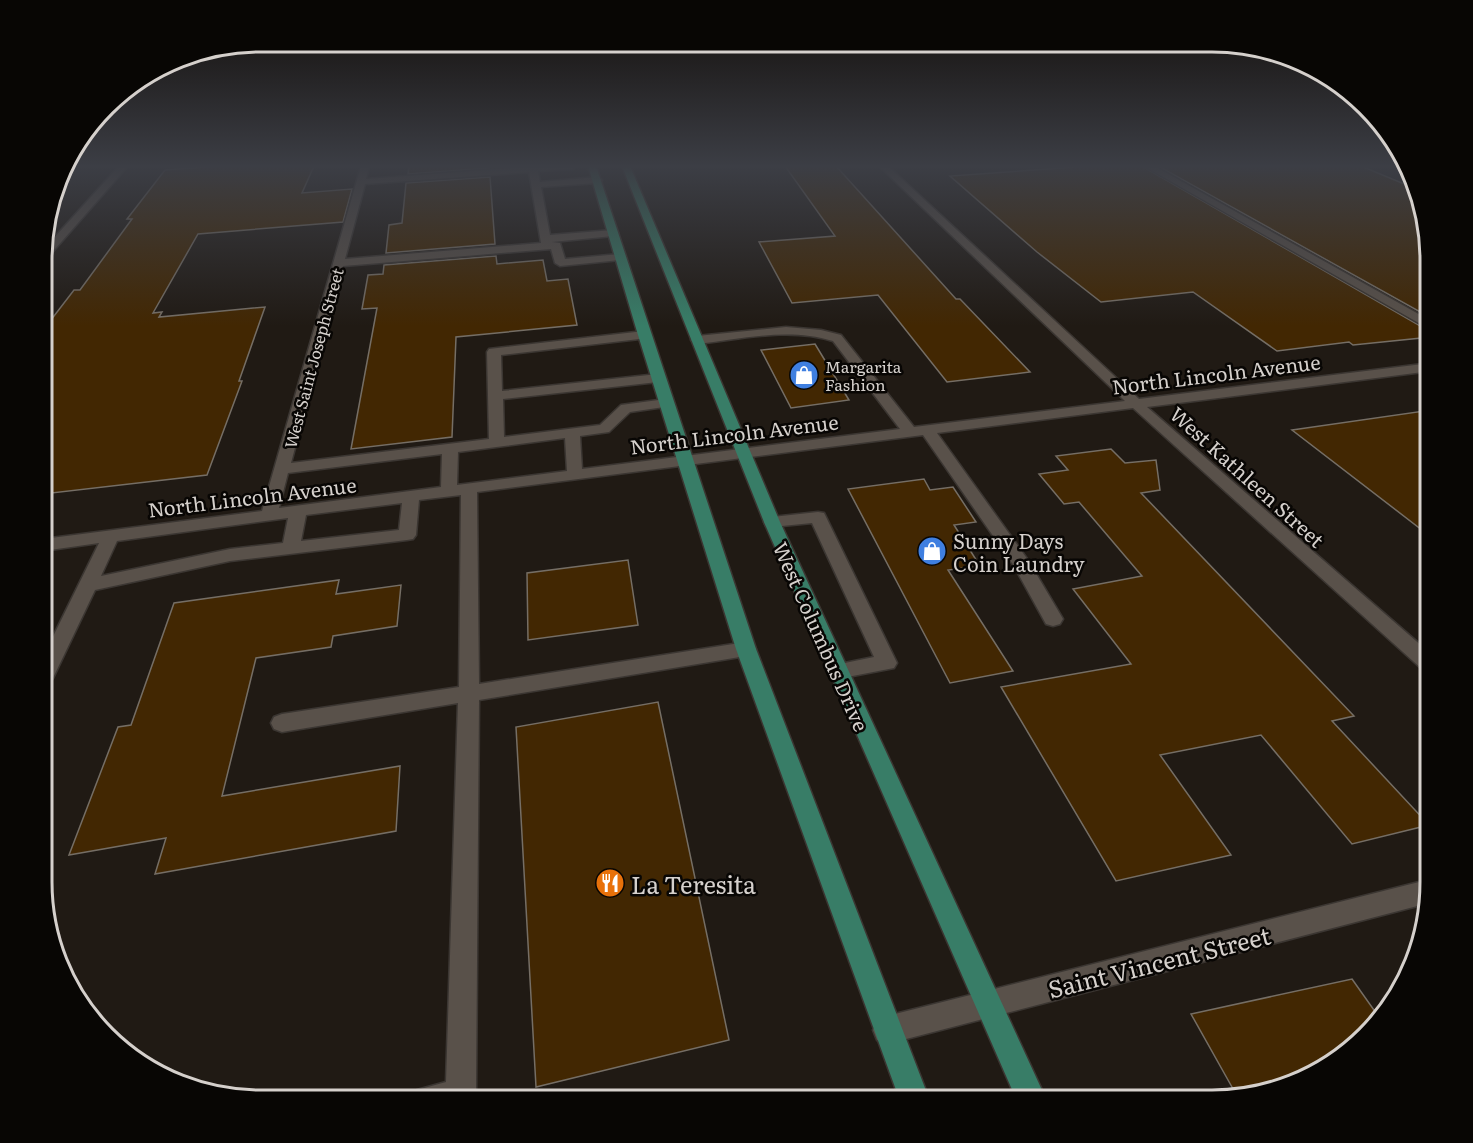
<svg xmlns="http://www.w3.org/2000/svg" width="1473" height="1143" font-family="Literata,serif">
  <rect width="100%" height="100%" fill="#201a14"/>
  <g fill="#422702" stroke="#756e65" stroke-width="1.5">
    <polygon points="220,166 314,166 302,193 352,189 343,222 198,234 153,313 162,312 159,317 265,307 239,381 242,381 207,475 43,494 44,329 74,290 80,290 132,219 127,219 165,170"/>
    <polygon points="409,166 489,166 489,168 408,174"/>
    <polygon points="785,166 836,166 956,299 960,299 1030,372 947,382 878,295 792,303 759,242 835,236"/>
    <polygon points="1090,166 1142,166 1431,332 1431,337 1353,345 1349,342 1277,351 1193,292 1101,302 1037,252 950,176"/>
    <polygon points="1158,166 1361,166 1414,188 1431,260 1431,318"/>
    <polygon points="490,177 495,244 386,253 389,225 402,223 406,183"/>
    <polygon points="496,256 497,264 543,260 547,281 568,279 577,325 456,337 452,437 351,449 377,308 362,309 368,275 383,274 384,265"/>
    <polygon points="815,344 849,400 791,408 761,350"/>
    <polygon points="1431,410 1431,537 1292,430"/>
    <polygon points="1111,449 1125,463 1156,460 1160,490 1141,493 1354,716 1332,721 1429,825 1352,844 1261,735 1160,755 1231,855 1116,881 1001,687 1131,664 1073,589 1142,576 1079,502 1064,504 1039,474 1068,470 1056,456"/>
    <polygon points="924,479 930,490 953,487 976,522 954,525 980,566 948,570 1013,671 950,683 848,489"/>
    <polygon points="628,560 638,625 528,640 527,573"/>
    <polygon points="339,580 336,594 401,585 397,626 333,636 331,647 256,658 222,796 400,766 396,831 155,874 166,838 69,855 118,727 131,725 174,603"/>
    <polygon points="658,702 729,1040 536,1087 516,727"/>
    <polygon points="1352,979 1381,1020 1377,1027 1297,1084 1237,1096 1191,1014"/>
  </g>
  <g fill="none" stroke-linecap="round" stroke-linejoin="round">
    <g stroke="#3b3632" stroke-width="3">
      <g id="minor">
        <polygon points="119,166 128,166 48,257 44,258 44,249"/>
        <path d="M361 166H369L366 179 541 166H577L573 169 538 171 540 182 597 177 602 180 597 183 541 187 550 235 613 230 618 233 613 236 552 242 560 243 565 259 620 254 625 257 620 260 560 266 555 263 551 249 343 266 291 463 489 439 487 352 489 349 644 331 648 332 650 335 648 338 501 355 502 391 658 374 665 378 658 382 503 399 504 437 600 425 621 405 666 399 671 400 673 403 671 406 630 412 609 432 580 436 582 469 900 429 833 341C788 327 742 339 697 344L691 340 697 336 786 327 821 330 841 335 914 427 1125 401 879 166H888L1139 399 1431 363V371L1147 407 1431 654V673L1424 671 1133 408 937 433 1028 560 1063 619 1060 624 1053 626 1046 624 1014 566 923 435 477 492 479 684 746 642 753 644 756 649 753 654 746 656 479 700 476 1093 473 1101H413L417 1090 446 1082 458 703 282 732 274 729 271 723 274 717 282 714 459 687 461 495 419 500 416 535 413 539 407 540 230 561 95 590 53 678 50 683 43 686V657L99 543 43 551V539L262 511ZM529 172 541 243 345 259 365 184ZM565 438 567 471 457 485 458 452ZM442 454 441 487 279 508 288 473ZM402 503 399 530 301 541 306 515ZM288 518 283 543 230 549 101 576 117 541Z"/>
        <polygon points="1144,166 1154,166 1431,321 1431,330"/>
        <polygon points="818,512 824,513 826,517 897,663 894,668 837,679 830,676 827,671 830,666 874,657 812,523 772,527 766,526 764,522 766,518 772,517"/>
        <polygon points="1431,879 1429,903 887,1044 877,1040 873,1030 877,1020 887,1016"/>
      </g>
    </g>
    <g stroke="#3b3632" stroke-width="3">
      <g id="major">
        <polygon points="588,166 596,166 756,649 930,1101 900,1101 736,649 638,335"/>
        <polygon points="622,166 630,166 780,522 1047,1101 1017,1101 764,522"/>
      </g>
    </g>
    <use href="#minor" fill="#59514a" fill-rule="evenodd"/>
    <use href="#major" fill="#387d67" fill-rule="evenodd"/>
  </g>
  <linearGradient id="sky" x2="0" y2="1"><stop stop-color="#120e0b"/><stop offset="0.51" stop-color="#3c3e45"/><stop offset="1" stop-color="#3c3e45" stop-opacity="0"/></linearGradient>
  <rect width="1473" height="326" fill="url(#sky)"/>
  <defs>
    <g id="shop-disc" transform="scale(1.5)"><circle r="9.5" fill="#3f7fe0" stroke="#080604"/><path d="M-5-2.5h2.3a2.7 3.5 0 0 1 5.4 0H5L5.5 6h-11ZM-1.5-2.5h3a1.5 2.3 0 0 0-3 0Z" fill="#fff"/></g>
    <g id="restaurant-disc" transform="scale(1.5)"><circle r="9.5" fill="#e8710a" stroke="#080604"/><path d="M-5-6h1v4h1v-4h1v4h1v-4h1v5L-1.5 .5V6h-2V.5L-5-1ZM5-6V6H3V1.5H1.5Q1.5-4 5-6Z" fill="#fff"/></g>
  </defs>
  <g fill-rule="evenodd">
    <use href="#shop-disc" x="804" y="375"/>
    <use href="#shop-disc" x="932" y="551"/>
    <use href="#restaurant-disc" x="610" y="883"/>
  </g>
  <g text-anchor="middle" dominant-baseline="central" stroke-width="5" stroke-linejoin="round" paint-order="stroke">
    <g font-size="16" fill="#d5d0cc" stroke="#080604">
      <text transform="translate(313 358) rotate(-75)">West Saint Joseph Street</text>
    </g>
    <g font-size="16" fill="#d5d0cc" stroke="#080604" text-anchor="start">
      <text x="825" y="366">Margarita<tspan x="825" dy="18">Fashion</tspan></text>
    </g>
    <g font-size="20" fill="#d5d0cc" stroke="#080604">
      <text transform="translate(1216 373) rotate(-7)">North Lincoln Avenue</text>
      <text transform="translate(734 433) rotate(-7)">North Lincoln Avenue</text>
      <text transform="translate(1248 476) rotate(42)">West Kathleen Street</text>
      <text transform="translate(252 496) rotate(-7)">North Lincoln Avenue</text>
      <text transform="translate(822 636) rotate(66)">West Columbus Drive</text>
    </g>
    <g font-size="20" fill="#d5d0cc" stroke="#080604" text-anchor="start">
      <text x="953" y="540">Sunny Days<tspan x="953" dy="23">Coin Laundry</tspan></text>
    </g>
    <g font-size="24" fill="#d5d0cc" stroke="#080604" text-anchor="start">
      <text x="631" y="883">La Teresita</text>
    </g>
    <g font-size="24" fill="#d5d0cc" stroke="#080604">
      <text transform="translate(1159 961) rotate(-14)">Saint Vincent Street</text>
    </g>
  </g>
  <path d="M0 0H1473V1143H0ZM260 52H1212A208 208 0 0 1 1420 260V882A208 208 0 0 1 1212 1090H260A208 208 0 0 1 52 882V260A208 208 0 0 1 260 52Z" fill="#080604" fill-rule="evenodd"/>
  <path fill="none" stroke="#d5d0cc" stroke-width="3" d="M260 52H1212A208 208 0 0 1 1420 260V882A208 208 0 0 1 1212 1090H260A208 208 0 0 1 52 882V260A208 208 0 0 1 260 52Z"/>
</svg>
